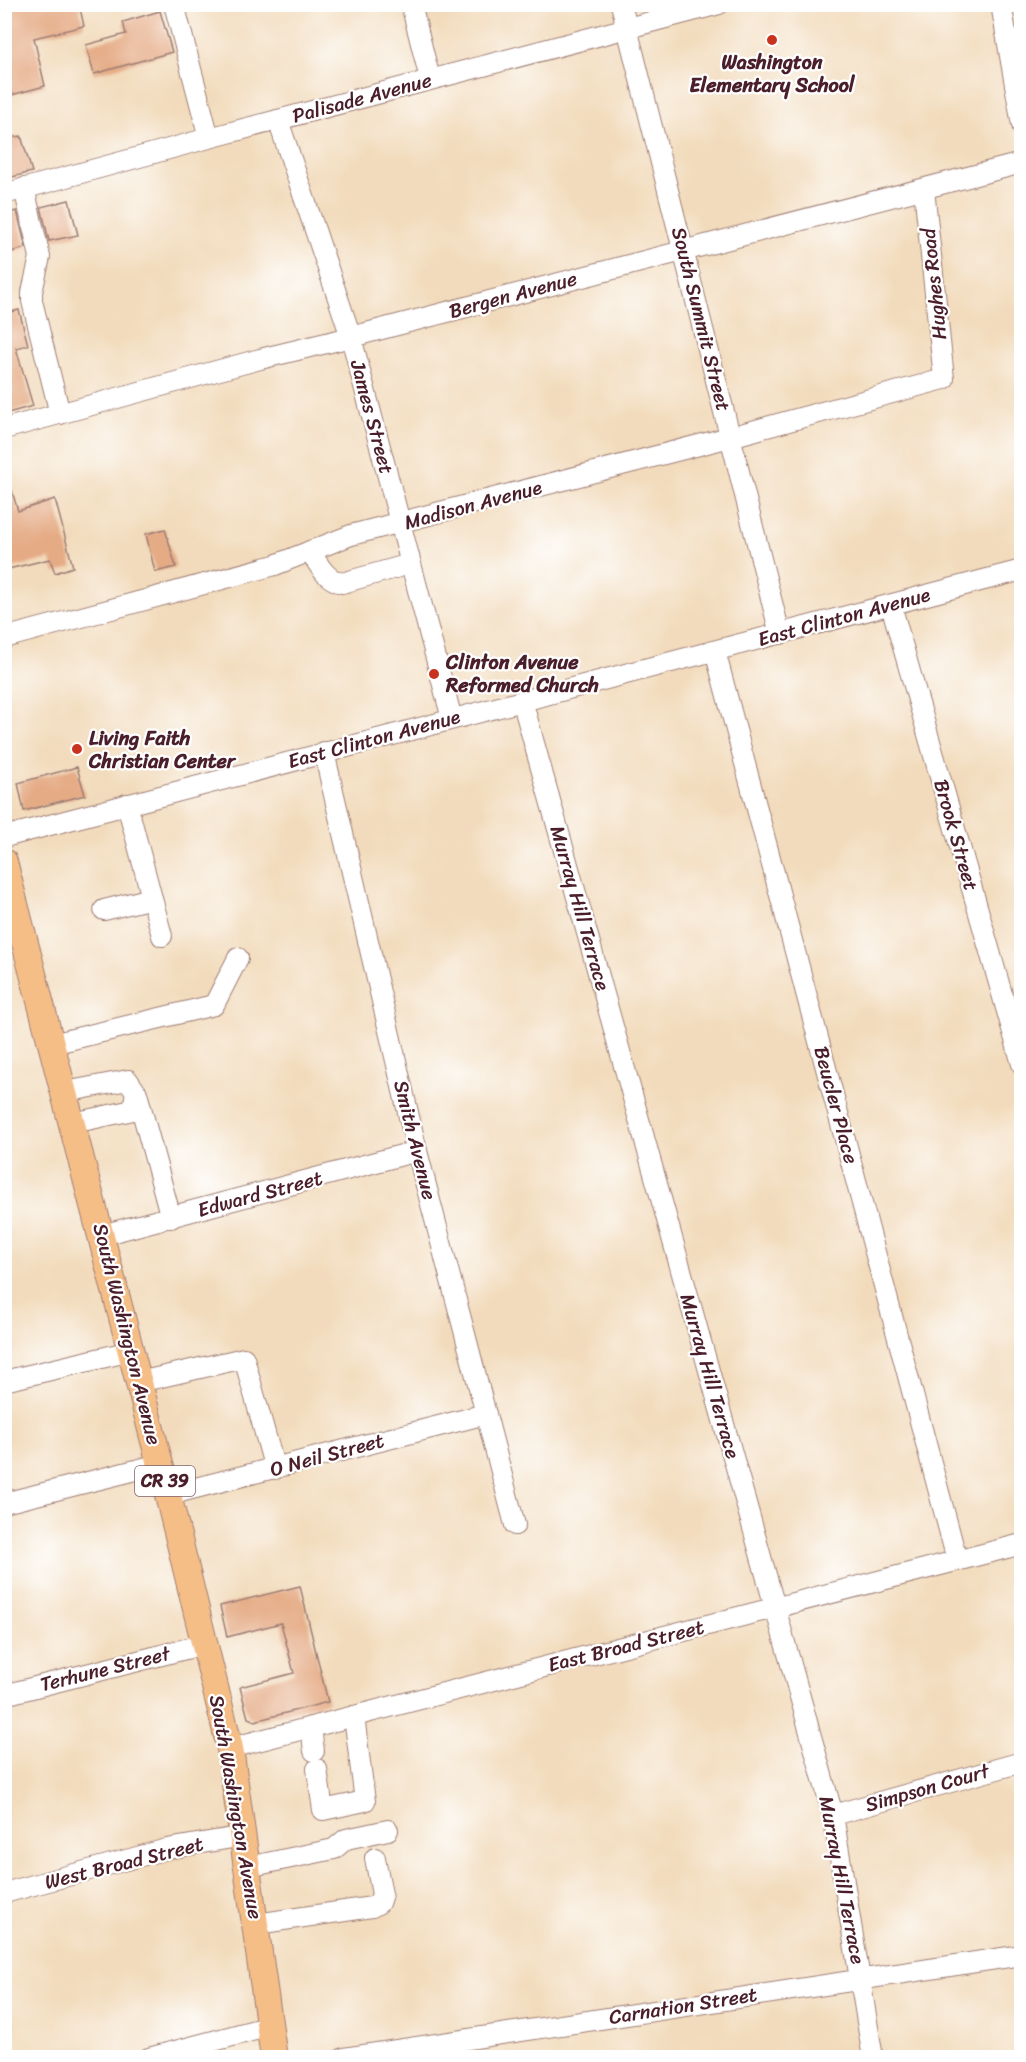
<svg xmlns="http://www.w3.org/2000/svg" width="1026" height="2062" font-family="Sriracha,sans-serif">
  <rect width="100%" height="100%" fill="#fff"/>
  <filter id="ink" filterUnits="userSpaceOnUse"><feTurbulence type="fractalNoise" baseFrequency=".0167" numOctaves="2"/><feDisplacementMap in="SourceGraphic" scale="12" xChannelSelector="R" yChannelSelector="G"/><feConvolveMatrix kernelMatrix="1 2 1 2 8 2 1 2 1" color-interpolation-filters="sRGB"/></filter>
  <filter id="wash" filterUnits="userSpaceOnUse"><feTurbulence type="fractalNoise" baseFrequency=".008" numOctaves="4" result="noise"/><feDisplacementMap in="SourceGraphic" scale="24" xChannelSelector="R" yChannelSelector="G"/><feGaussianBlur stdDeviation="1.35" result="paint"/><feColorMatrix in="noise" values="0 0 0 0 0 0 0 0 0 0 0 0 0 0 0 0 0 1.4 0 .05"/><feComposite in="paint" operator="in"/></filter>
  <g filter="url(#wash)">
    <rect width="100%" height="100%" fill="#f2dbbc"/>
    <g id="blocks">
      <g fill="#e5ab85">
        <polygon points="4,4 79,4 84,26 34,38 45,86 4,97"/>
        <polygon points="160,11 172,52 94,74 86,45 126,34 123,22"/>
        <polygon points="21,136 32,172 4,179 4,139"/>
        <polygon points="69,200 78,235 49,241 41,207"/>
        <polygon points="17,211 26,248 4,254 4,214"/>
        <polygon points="19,310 28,345 16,348 33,406 4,414 4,314"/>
        <polygon points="4,478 8,478 18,511 55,499 73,567 55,573 50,559 4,570"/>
        <polygon points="165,529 176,567 155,572 146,534"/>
        <polygon points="77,767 85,795 24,811 18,783"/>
        <polygon points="300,1586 328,1702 255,1721 248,1718 240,1687 294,1673 281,1623 227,1637 220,1606"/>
      </g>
    </g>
  </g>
  <g filter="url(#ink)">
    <use href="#blocks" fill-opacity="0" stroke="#9e7d74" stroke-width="1.5"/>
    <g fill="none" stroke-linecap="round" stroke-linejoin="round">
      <g stroke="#9e7d74" stroke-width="22">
        <g id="minor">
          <polyline points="174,4 209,138"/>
          <polyline points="411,4 430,79"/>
          <polyline points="621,4 780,634"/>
          <polyline points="1001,4 1022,125"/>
          <polyline points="278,120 351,337 452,719"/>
          <polyline points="24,188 40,257 32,292 32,301 60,414"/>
          <polyline points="4,194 209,138 719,4"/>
          <polyline points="4,429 260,359 351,337 1022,163"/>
          <path d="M310 551C319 565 325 579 342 583L410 564"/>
          <polyline points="891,605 1022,1064"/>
          <polyline points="4,638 275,565 351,535 730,437 944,379 924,189"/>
          <polyline points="715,651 957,1560"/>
          <polyline points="522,700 833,1815 873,2058"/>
          <polyline points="324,752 417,1151 515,1525"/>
          <polyline points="127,804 162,936"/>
          <polyline points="4,837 1022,570"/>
          <polyline points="104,910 152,898"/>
          <polyline points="52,1044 214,1005 238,958"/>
          <polyline points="65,1092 128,1080 136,1092 133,1110 73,1123"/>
          <polyline points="137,1093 171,1218"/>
          <polyline points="102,1235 417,1151"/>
          <polyline points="4,1381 131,1351"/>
          <polyline points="139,1382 244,1358 275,1469"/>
          <polyline points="168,1495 486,1414"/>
          <polyline points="4,1503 160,1464"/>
          <polyline points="4,1695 205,1644"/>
          <polyline points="311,1727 314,1751"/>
          <polyline points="230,1748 1022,1544"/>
          <polyline points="317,1769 323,1810 365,1801 354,1716"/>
          <polyline points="833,1815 1022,1762"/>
          <polyline points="248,1867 334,1849 346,1839 388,1830"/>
          <polyline points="4,1893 167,1849 244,1836"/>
          <polyline points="256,1924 372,1907 379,1903 382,1894 375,1858"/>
          <polyline points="149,2058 270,2026"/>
          <polyline points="344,2058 1022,1955"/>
        </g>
      </g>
      <g stroke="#9e7d74" stroke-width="28">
        <polyline id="major" points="4,862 168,1495 230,1748 274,2058"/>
      </g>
      <use href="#minor" stroke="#fff" stroke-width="20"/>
      <use href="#major" stroke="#f6be87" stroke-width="26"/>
    </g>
  </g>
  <g fill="#c8321e" stroke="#fff" stroke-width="2">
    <circle cx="772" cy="40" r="6"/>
    <circle cx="434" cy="674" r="6"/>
    <circle cx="77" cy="749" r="6"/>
  </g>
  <g text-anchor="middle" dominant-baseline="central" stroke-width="4.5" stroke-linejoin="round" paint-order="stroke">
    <rect fill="#fff" stroke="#80626b" stroke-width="1.5" x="135" y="1466" width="60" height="30" rx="4.5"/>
    <g font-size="18" font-weight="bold" fill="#4a1f2b">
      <text x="165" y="1481">CR 39</text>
    </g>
    <g font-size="20" font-weight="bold" fill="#4a1f2b" stroke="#fff" text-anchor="start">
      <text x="772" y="62" text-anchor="middle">Washington<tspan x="772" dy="23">Elementary School</tspan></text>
      <text x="446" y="662">Clinton Avenue<tspan x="446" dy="23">Reformed Church</tspan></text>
      <text x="89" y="738">Living Faith<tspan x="89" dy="23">Christian Center</tspan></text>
    </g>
    <g font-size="20" fill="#4a1f2b" stroke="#fff">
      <text transform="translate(362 98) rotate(-15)">Palisade Avenue</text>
      <text transform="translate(934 284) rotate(-96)">Hughes Road</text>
      <text transform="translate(513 295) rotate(-15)">Bergen Avenue</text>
      <text transform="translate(701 319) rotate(76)">South Summit Street</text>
      <text transform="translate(372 417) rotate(75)">James Street</text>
      <text transform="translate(473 505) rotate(-15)">Madison Avenue</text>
      <text transform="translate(844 617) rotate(-15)">East Clinton Avenue</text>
      <text transform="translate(374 739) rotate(-15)">East Clinton Avenue</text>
      <text transform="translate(956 835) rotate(74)">Brook Street</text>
      <text transform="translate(580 908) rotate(74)">Murray Hill Terrace</text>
      <text transform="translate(836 1105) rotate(75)">Beucler Place</text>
      <text transform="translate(415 1140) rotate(76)">Smith Avenue</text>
      <text transform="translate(260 1194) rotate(-15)">Edward Street</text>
      <text transform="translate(127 1334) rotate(76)">South Washington Avenue</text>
      <text transform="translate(710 1376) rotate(74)">Murray Hill Terrace</text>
      <text transform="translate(327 1455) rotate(-15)">O Neil Street</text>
      <text transform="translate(626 1646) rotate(-14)">East Broad Street</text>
      <text transform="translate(105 1669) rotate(-14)">Terhune Street</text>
      <text transform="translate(927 1788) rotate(-16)">Simpson Court</text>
      <text transform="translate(236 1807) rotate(80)">South Washington Avenue</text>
      <text transform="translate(124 1863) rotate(-14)">West Broad Street</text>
      <text transform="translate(842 1880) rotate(79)">Murray Hill Terrace</text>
      <text transform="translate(683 2006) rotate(-9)">Carnation Street</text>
    </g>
  </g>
  <rect width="1026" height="2062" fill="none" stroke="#fff" stroke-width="24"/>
</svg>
